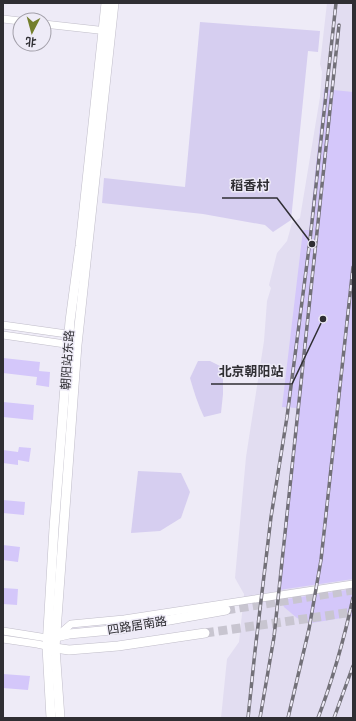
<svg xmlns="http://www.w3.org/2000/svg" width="356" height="721" font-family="'Titillium Web','Noto Sans SC',sans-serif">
  <rect width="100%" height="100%" fill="#eeebf7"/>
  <polygon fill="#e2ddf1" points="327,3 353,3 353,718 221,718 227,659 239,642 244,595 244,594 235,578 246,457 264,341 267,301 271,288 269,285 277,253 287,241 292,223 300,218 320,97 322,72 320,64"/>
  <g fill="#d6cef0">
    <polygon points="200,22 320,31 318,52 308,51 291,220 273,232 265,225 203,214 102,203 104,178 185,187"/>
    <path d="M198 361H210L220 366 223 375V394L221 413 204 417C198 405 194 392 190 378Z"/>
    <polygon points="138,471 181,473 190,492 181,518 160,531 131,533"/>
  </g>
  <g fill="#d4c7fa">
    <polygon points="324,89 353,92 353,579 279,590 278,586 297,408 282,407 303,230 309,230"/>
    <polygon points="3,358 40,362 39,371 50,372 49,387 36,385 37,377 3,373"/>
    <polygon points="3,402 34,405 33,420 3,417"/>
    <polygon points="19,447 31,448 29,462 18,460 18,465 3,463 3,450 18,452"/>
    <polygon points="3,500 25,502 24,515 3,513"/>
    <polygon points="3,545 20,547 18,562 3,560"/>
    <polygon points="3,588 18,589 17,605 3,604"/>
    <polygon points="353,589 353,616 312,623 304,621 297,618 284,607 281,600"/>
    <polygon points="3,674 30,676 28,690 3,688"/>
  </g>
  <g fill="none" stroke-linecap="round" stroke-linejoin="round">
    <g stroke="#c8c5d0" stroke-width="9" stroke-dasharray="9 4.5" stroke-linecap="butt">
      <polyline points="226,610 353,590"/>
      <polyline points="205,633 353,612"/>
    </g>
    <g stroke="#c0bdc9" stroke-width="8">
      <g id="minor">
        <polyline points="3,19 20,21"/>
        <polyline points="44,24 107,31"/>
        <polyline points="3,325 74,335"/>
        <polyline points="3,335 72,345"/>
        <polyline points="3,631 47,638 56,637 71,624 124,619 353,584"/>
        <polyline points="3,639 37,644 51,647"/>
      </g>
    </g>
    <g stroke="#c0bdc9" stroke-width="10">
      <g id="major">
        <polyline points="56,637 69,634 122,629 158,622 226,610"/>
        <polyline points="55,648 69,650 118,646 205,633"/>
        <polyline points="51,718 47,647 54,528 70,321 80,246 106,3"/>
        <polyline points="60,718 55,648 57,618 77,345 114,3"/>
      </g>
    </g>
    <use href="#minor" stroke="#fff" stroke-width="7"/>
    <use href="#major" stroke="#fff" stroke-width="9"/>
    <g stroke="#727078" stroke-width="3.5">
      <g id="rail">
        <polyline points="248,718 255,651 271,517 287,417 310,240 336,3"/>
        <polyline points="260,718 274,637 339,25"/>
        <polyline points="288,718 309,629 321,560 353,267"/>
        <path d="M318 718C333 679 344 639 353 598"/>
        <polyline points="334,718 353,666"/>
      </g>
    </g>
    <use href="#rail" stroke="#eeebf7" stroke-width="2" stroke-dasharray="6" stroke-linecap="butt"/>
  </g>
  <g text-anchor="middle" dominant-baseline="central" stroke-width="3" stroke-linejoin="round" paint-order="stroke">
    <g font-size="12" fill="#2f2e33" stroke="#eeebf7">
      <text transform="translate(67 360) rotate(-86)">朝阳站东路</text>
      <text transform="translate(137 625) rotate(-9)">四路居南路</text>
    </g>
  </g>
  <path fill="none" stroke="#2f2e33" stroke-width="1.5" d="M312 244L277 198H222M323 319L292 384H211"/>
  <g fill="#2f2e33" stroke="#eeebf7" stroke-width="1.5">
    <circle cx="312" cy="244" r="4"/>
    <circle cx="323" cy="319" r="4"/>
  </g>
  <g font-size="13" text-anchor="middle" font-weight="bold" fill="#2f2e33" stroke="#eeebf7" stroke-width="3" stroke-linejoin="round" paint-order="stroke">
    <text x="250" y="190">稻香村</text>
    <text x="251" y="376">北京朝阳站</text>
  </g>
  <rect width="356" height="721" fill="none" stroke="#2f2e33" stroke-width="8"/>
  <g transform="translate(32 32) rotate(186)"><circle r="19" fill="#eeebf7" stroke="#a29fa9"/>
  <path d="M0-3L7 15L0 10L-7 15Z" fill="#747f2c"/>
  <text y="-6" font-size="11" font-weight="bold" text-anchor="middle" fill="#2f2e33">北</text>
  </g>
</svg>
